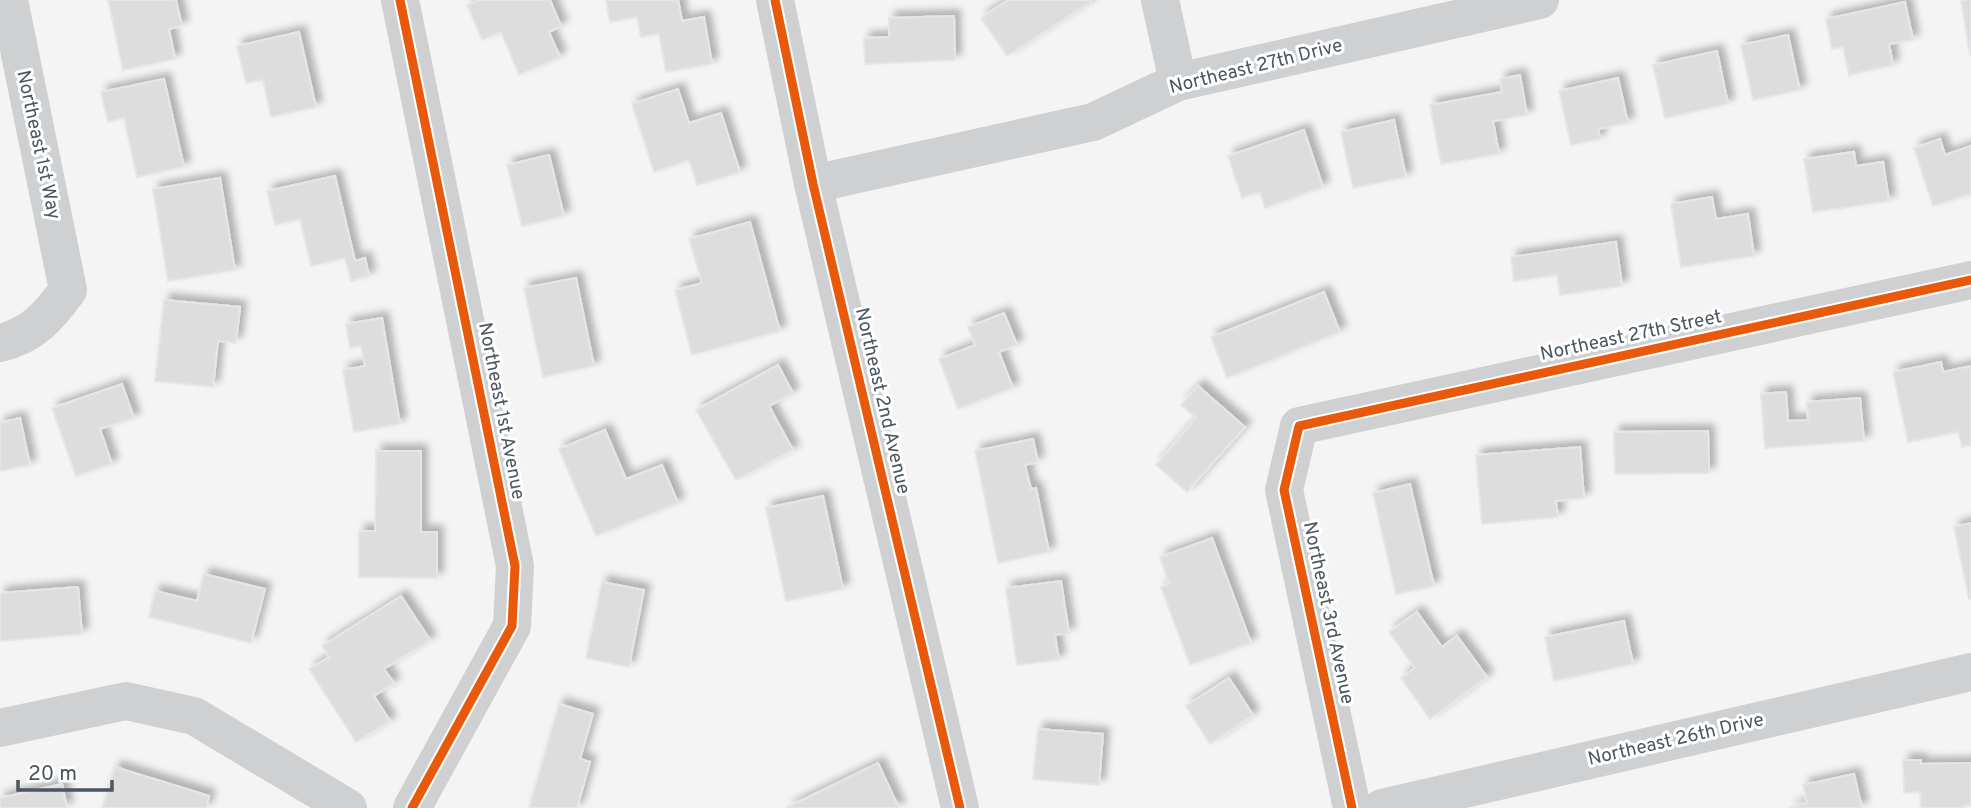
<svg xmlns="http://www.w3.org/2000/svg" width="1971" height="808" font-family="Overpass,sans-serif">
  <defs>
    <filter id="shadow"><feDropShadow dx="6" dy="-6" stdDeviation="3.5" flood-color="#0004"/></filter>
  </defs>
  <rect width="100%" height="100%" fill="#f4f4f4"/>
  <g fill="#ddddde" stroke="#e5e6e7" stroke-width="2" filter="url(#shadow)">
    <polygon points="108,0 176,0 182,26 169,29 175,59 123,70"/>
    <polygon points="479,0 550,0 561,26 549,32 560,57 519,75 501,32 482,40 467,5"/>
    <polygon points="606,0 678,0 682,21 704,17 712,64 666,72 659,34 641,37 637,17 610,22"/>
    <polygon points="1008,0 1090,0 1091,2 1007,56 981,18"/>
    <polygon points="1961,0 1971,0 1971,55 1970,55"/>
    <polygon points="1905,2 1913,40 1889,44 1893,65 1849,75 1843,47 1832,49 1826,19"/>
    <polygon points="954,16 955,60 865,64 864,38 889,37 889,18"/>
    <polygon points="299,32 316,107 271,117 263,80 246,83 237,46"/>
    <polygon points="1788,35 1800,90 1753,100 1741,45"/>
    <polygon points="1717,51 1728,104 1665,118 1653,65"/>
    <polygon points="1520,75 1527,115 1493,121 1499,154 1441,164 1430,105 1502,92 1500,79"/>
    <polygon points="1618,78 1628,123 1598,129 1600,139 1571,145 1559,91"/>
    <polygon points="164,79 184,167 137,177 124,118 108,122 101,92"/>
    <polygon points="678,89 689,123 721,113 740,172 697,185 689,160 654,172 632,104"/>
    <polygon points="1394,120 1406,177 1353,188 1341,132"/>
    <polygon points="1304,130 1323,187 1265,208 1260,192 1242,198 1228,156"/>
    <polygon points="1940,139 1945,155 1971,146 1971,194 1933,206 1914,148"/>
    <polygon points="1854,152 1856,166 1883,162 1889,201 1813,212 1804,159"/>
    <polygon points="549,155 564,216 522,226 507,165"/>
    <polygon points="335,176 355,261 365,258 369,276 351,281 345,258 311,266 300,219 275,225 267,191"/>
    <polygon points="220,178 235,270 168,281 153,189"/>
    <polygon points="1712,197 1716,219 1748,214 1754,256 1681,267 1671,204"/>
    <polygon points="750,222 780,331 692,355 675,290 702,283 689,239"/>
    <polygon points="1616,242 1622,286 1560,295 1557,275 1514,281 1511,257"/>
    <polygon points="576,278 594,366 543,377 524,288"/>
    <polygon points="1324,292 1340,332 1227,378 1211,337"/>
    <polygon points="164,300 240,307 236,343 218,341 213,387 155,381"/>
    <polygon points="1004,313 1017,345 999,352 1013,388 958,409 939,359 975,345 968,327"/>
    <polygon points="382,318 400,424 354,432 343,370 365,366 361,346 350,348 346,324"/>
    <polygon points="1941,362 1943,372 1971,366 1971,445 1962,447 1958,432 1908,442 1893,372"/>
    <polygon points="778,365 793,393 769,406 793,450 736,480 696,410"/>
    <polygon points="122,384 134,418 100,429 112,464 76,476 52,408"/>
    <polygon points="1198,386 1245,427 1187,492 1156,465 1196,418 1181,405"/>
    <polygon points="1786,392 1788,421 1808,420 1807,402 1860,398 1864,441 1765,448 1761,394"/>
    <polygon points="20,418 30,465 0,471 0,423"/>
    <polygon points="605,430 626,479 662,465 678,503 596,536 559,449"/>
    <polygon points="1708,431 1709,473 1615,474 1614,432"/>
    <polygon points="1033,439 1038,462 1025,465 1031,489 1036,488 1049,552 998,563 975,451"/>
    <polygon points="1580,447 1584,498 1556,501 1558,517 1482,524 1476,455"/>
    <polygon points="376,451 421,451 421,532 437,532 437,578 359,577 359,531 375,531"/>
    <polygon points="1410,484 1434,586 1396,594 1373,493"/>
    <polygon points="823,496 843,589 786,601 766,508"/>
    <polygon points="1971,523 1971,598 1969,599 1954,527"/>
    <polygon points="1212,538 1251,643 1190,665 1161,587 1169,584 1160,557"/>
    <polygon points="204,574 265,589 251,643 149,617 155,591 197,601"/>
    <polygon points="1061,581 1069,633 1055,635 1059,660 1017,665 1006,588"/>
    <polygon points="602,582 644,590 629,667 586,658"/>
    <polygon points="78,587 82,634 0,641 0,593"/>
    <polygon points="401,596 430,640 384,669 394,683 374,696 390,721 356,742 309,669 329,657 322,646"/>
    <polygon points="1417,612 1442,647 1457,636 1487,677 1430,719 1401,678 1415,668 1389,632"/>
    <polygon points="1624,621 1633,664 1554,681 1545,637"/>
    <polygon points="1229,678 1253,715 1210,744 1186,706"/>
    <polygon points="559,704 593,714 580,759 590,762 577,808 529,808"/>
    <polygon points="1038,729 1103,734 1099,785 1033,779"/>
    <polygon points="1903,760 1921,760 1921,764 1971,763 1971,805 1964,805 1964,808 1921,808 1920,792 1904,793"/>
    <polygon points="878,763 899,808 786,808"/>
    <polygon points="115,767 209,796 206,808 102,808"/>
    <polygon points="1854,774 1862,808 1789,808 1807,803 1803,785"/>
    <polygon points="62,784 67,808 0,808 0,798"/>
  </g>
  <g fill="none" stroke-linecap="round" stroke-linejoin="round">
    <g stroke="#ced0d2" stroke-width="38">
      <polyline points="400,0 515,566 512,626 412,808"/>
      <polyline points="775,0 813,184 960,808"/>
      <polyline points="1160,0 1178,82"/>
      <polyline points="813,184 1093,122 1178,82 1540,0"/>
      <path d="M0 343C33 335 49 316 68 290L9 0"/>
      <polyline points="0,728 126,701 194,716 348,808"/>
      <polyline points="1352,808 1284,490 1299,426 1971,280"/>
      <polyline points="1382,808 1971,672"/>
    </g>
    <g stroke="#fff" stroke-width="13">
      <g id="cycleway">
        <polyline points="400,0 515,566 512,626 412,808"/>
        <polyline points="775,0 813,184 960,808"/>
        <polyline points="1352,808 1284,490 1299,426 1971,280"/>
      </g>
    </g>
    <use href="#cycleway" stroke="#e8590c" stroke-width="9"/>
  </g>
  <g text-anchor="middle" dominant-baseline="central" stroke-width="6" stroke-linejoin="round" paint-order="stroke">
    <g font-size="19" fill="#4a5661" stroke="#fff">
      <text transform="translate(1256 67) rotate(-14)">Northeast 27th Drive</text>
      <text transform="translate(38 145) rotate(78)">Northeast 1st Way</text>
      <text transform="translate(1631 336) rotate(-12)">Northeast 27th Street</text>
      <text transform="translate(882 401) rotate(77)">Northeast 2nd Avenue</text>
      <text transform="translate(501 411) rotate(79)">Northeast 1st Avenue</text>
      <text transform="translate(1328 613) rotate(78)">Northeast 3rd Avenue</text>
      <text transform="translate(1676 740) rotate(-13)">Northeast 26th Drive</text>
    </g>
  </g>
  <path d="M18 780v10h94v-10" fill="none" stroke="#4a5661" stroke-width="3.5"/>
  <text x="28" y="780" font-size="21" fill="#4a5661" stroke="#ffffff" stroke-width="5" paint-order="stroke">20 m</text>
</svg>
